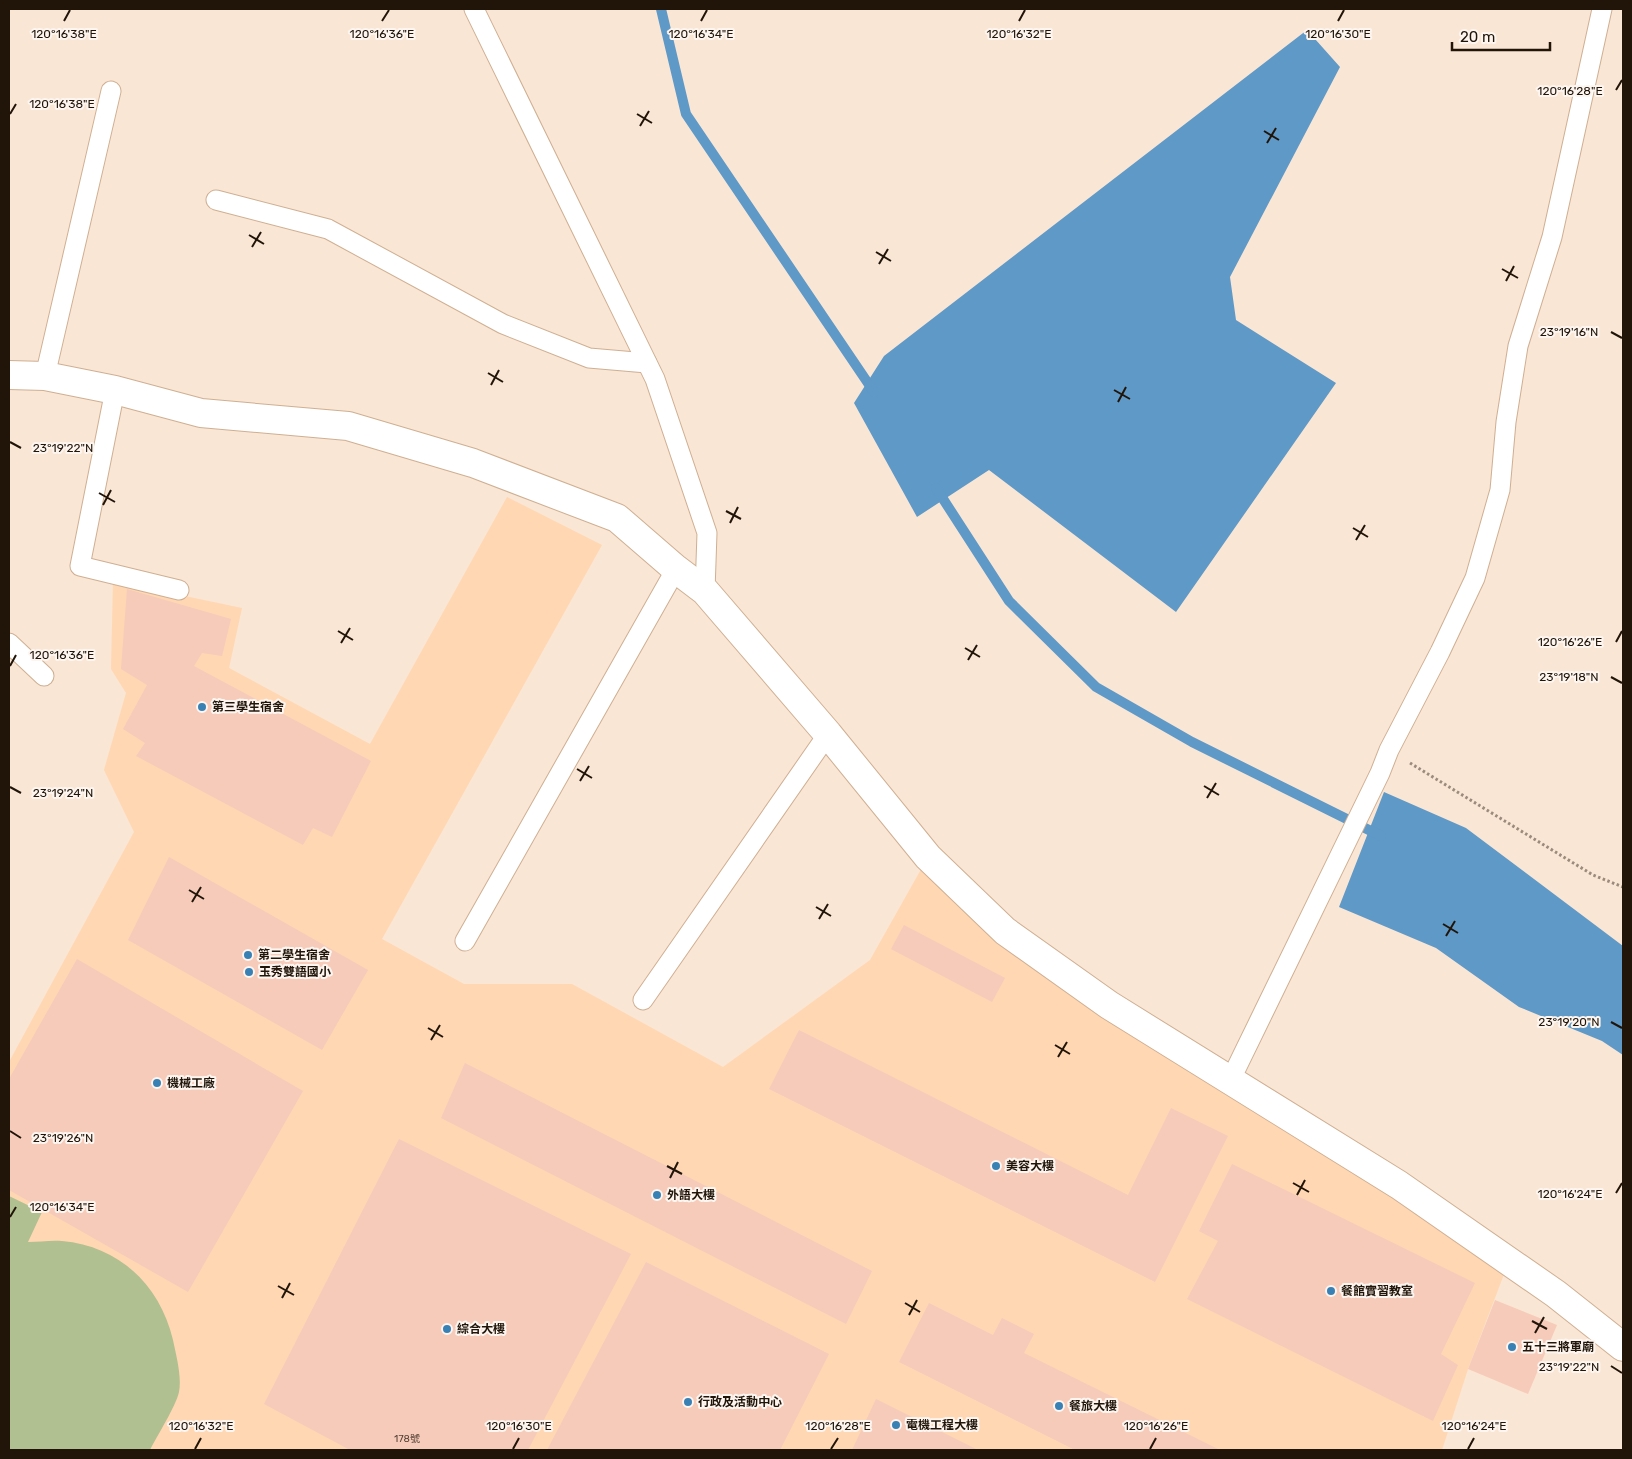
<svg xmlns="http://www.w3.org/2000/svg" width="1632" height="1459" font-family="Rubik,'Noto Sans TC',sans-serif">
  <rect width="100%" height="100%" fill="#fae6d4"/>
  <polygon fill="#ffd7b3" points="507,497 602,545 382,939 464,984 572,984 723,1067 870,960 928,857 997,922 1509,1261 1468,1369 1442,1450 9,1450 9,1062 134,832 104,770 126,693 111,669 113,581 242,608 229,668 370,744"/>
  <path fill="#b0c091" d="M9 1196 42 1212 28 1242C39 1242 51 1240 62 1241 119 1246 160 1285 173 1340 176 1355 182 1376 179 1392 176 1406 157 1436 150 1450H9Z"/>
  <g fill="#5e99c8">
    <polygon points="1307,30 1340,67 1230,277 1236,320 1336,383 1176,612 989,470 917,517 854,403 884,356"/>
    <polygon points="1384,792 1466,828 1623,946 1623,1055 1602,1041 1519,1007 1436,948 1339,907"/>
  </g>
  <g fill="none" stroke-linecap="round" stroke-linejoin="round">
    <g stroke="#5e99c8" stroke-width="10">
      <polyline points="661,9 686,114 874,392"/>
      <polyline points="936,488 1009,601 1096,687 1192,742 1381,836"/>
    </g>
  </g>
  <g fill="#f6cbba">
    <polygon points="127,589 231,619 222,656 202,653 194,666 371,761 332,837 313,828 303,845 136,756 145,743 123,729 147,685 121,669"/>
    <polygon points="169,857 368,970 322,1050 128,940"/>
    <polygon points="904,925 1005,978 992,1002 891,949"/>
    <polygon points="77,959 303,1091 188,1292 9,1190 9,1079"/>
    <polygon points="799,1030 1128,1195 1171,1108 1228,1136 1155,1282 769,1089"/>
    <polygon points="465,1063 872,1271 846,1324 441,1118"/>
    <polygon points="399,1139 631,1254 528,1450 350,1450 264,1404"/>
    <polygon points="1232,1164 1475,1283 1441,1354 1458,1365 1433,1421 1187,1299 1218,1241 1199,1231"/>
    <polygon points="646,1262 829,1354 780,1450 547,1450"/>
    <polygon points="1495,1300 1557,1325 1528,1394 1468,1369"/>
    <polygon points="929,1303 993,1335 1002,1318 1034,1334 1024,1353 1220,1450 1075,1450 899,1362"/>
    <polygon points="876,1399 978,1450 852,1450"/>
  </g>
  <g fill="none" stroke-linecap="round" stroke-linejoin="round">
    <g stroke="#cfaf92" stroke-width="21">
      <g id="lane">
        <polyline points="474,9 655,379 707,533 705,591"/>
        <polyline points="216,200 328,229 503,324 589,358 647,363"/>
        <polyline points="45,376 111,91"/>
        <polyline points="115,390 80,566 179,590"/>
        <polyline points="9,643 44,676"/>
        <polyline points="465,941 676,569"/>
        <polyline points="643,1000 828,734"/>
        <polyline points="1230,1081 1380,773 1389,750 1440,652 1475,578 1500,490 1506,422 1518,346 1552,237 1602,9"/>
      </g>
    </g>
    <g stroke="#cfaf92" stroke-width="30">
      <polyline id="street" points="9,375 45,376 115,390 201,413 348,426 473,463 617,518 676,569 705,591 828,734 928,857 1005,931 1109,1005 1399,1185 1556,1294 1623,1347"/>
    </g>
    <polyline stroke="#9b8b7c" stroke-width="3" stroke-dasharray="2.5 2.5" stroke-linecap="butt" points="1410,763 1593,875 1623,887"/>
    <use href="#lane" stroke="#fff" stroke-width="19"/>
    <use href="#street" stroke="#fff" stroke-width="28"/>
  </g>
  <path fill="none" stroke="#21150a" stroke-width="2" d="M64 21 70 10M382 21 389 10M701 21 707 10M1019 21 1025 10M1338 21 1344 10M1616 90 1622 80M10 114 16 104M637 114 652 123M640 126 649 111M1264 131 1279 140M1267 143 1276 128M249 235 264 244M252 247 261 232M876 252 891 261M879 264 888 249M1502 269 1518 278M1506 281 1514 266M1611 332 1622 338M488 373 503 382M491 385 499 370M1114 390 1130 399M1118 402 1126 387M10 442 21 448M99 493 115 502M103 505 111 490M726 511 741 519M730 523 738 507M1353 528 1368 537M1356 540 1365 525M338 631 353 640M1616 642 1622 631M341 643 350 628M965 648 980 657M968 660 977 645M10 666 16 655M1611 677 1622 683M577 769 592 778M580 781 589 766M1204 786 1219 795M10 787 21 793M1207 798 1216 783M189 890 204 899M192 902 201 887M816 907 831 916M819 919 828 904M1443 924 1458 933M1446 936 1455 921M1611 1022 1622 1028M428 1028 443 1037M431 1040 440 1025M1055 1045 1070 1054M1058 1057 1067 1042M10 1131 21 1138M667 1166 682 1174M670 1178 678 1162M1293 1183 1309 1192M1616 1193 1622 1183M1297 1195 1305 1180M10 1217 16 1207M278 1286 294 1295M282 1298 290 1283M905 1303 920 1312M909 1315 917 1300M1532 1321 1547 1329M1535 1333 1544 1317M1611 1366 1622 1373M195 1449 201 1438M513 1449 519 1438M831 1449 838 1438M1150 1449 1156 1438M1468 1449 1474 1438"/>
  <g fill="#3981b5" stroke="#fdf6f0" stroke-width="2">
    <circle cx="202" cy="707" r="5"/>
    <circle cx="248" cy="955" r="5"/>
    <circle cx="249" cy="972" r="5"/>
    <circle cx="157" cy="1083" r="5"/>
    <circle cx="996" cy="1166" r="5"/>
    <circle cx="657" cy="1195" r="5"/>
    <circle cx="1331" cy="1291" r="5"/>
    <circle cx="447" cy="1329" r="5"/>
    <circle cx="1512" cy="1347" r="5"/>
    <circle cx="688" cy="1402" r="5"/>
    <circle cx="1059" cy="1406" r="5"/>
    <circle cx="896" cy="1425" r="5"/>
  </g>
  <g text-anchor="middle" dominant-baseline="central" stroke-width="4" stroke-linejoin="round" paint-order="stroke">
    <g font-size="10" fill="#564236">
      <text x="407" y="1439">178號</text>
    </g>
    <g font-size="12" font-weight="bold" fill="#21150a" stroke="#fdf6f0" text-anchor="start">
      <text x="212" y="707">第三學生宿舍</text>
      <text x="258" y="955">第二學生宿舍</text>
      <text x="259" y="972">玉秀雙語國小</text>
      <text x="167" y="1083">機械工廠</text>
      <text x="1006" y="1166">美容大樓</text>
      <text x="667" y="1195">外語大樓</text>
      <text x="1341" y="1291">餐館實習教室</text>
      <text x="457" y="1329">綜合大樓</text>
      <text x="1522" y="1347">五十三將軍廟</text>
      <text x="698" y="1402">行政及活動中心</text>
      <text x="1069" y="1406">餐旅大樓</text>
      <text x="906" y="1425">電機工程大樓</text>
    </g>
  </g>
  <g font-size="12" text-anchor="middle" fill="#21150a" stroke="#fdf6f0" stroke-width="4" stroke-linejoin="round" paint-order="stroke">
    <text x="382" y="38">120°16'36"E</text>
    <text x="64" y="38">120°16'38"E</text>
    <text x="701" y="38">120°16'34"E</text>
    <text x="1019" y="38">120°16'32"E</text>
    <text x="1338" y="38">120°16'30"E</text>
    <text x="1570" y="95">120°16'28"E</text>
    <text x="62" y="108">120°16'38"E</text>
    <text x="1569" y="336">23°19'16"N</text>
    <text x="63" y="452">23°19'22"N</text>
    <text x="1570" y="646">120°16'26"E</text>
    <text x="62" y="659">120°16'36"E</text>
    <text x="1569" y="681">23°19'18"N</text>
    <text x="63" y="797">23°19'24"N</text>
    <text x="1569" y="1026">23°19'20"N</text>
    <text x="63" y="1142">23°19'26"N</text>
    <text x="1570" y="1198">120°16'24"E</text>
    <text x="62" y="1211">120°16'34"E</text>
    <text x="1569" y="1371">23°19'22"N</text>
    <text x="201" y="1430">120°16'32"E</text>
    <text x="519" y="1430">120°16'30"E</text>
    <text x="838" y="1430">120°16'28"E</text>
    <text x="1156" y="1430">120°16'26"E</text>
    <text x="1474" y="1430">120°16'24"E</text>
  </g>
  <rect width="1632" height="1459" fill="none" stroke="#21150a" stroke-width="20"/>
  <path d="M1452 42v8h98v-8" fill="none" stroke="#21150a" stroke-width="2.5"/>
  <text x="1460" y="42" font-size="15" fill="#21150a" stroke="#fdf6f0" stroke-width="4" paint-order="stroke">20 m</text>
</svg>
